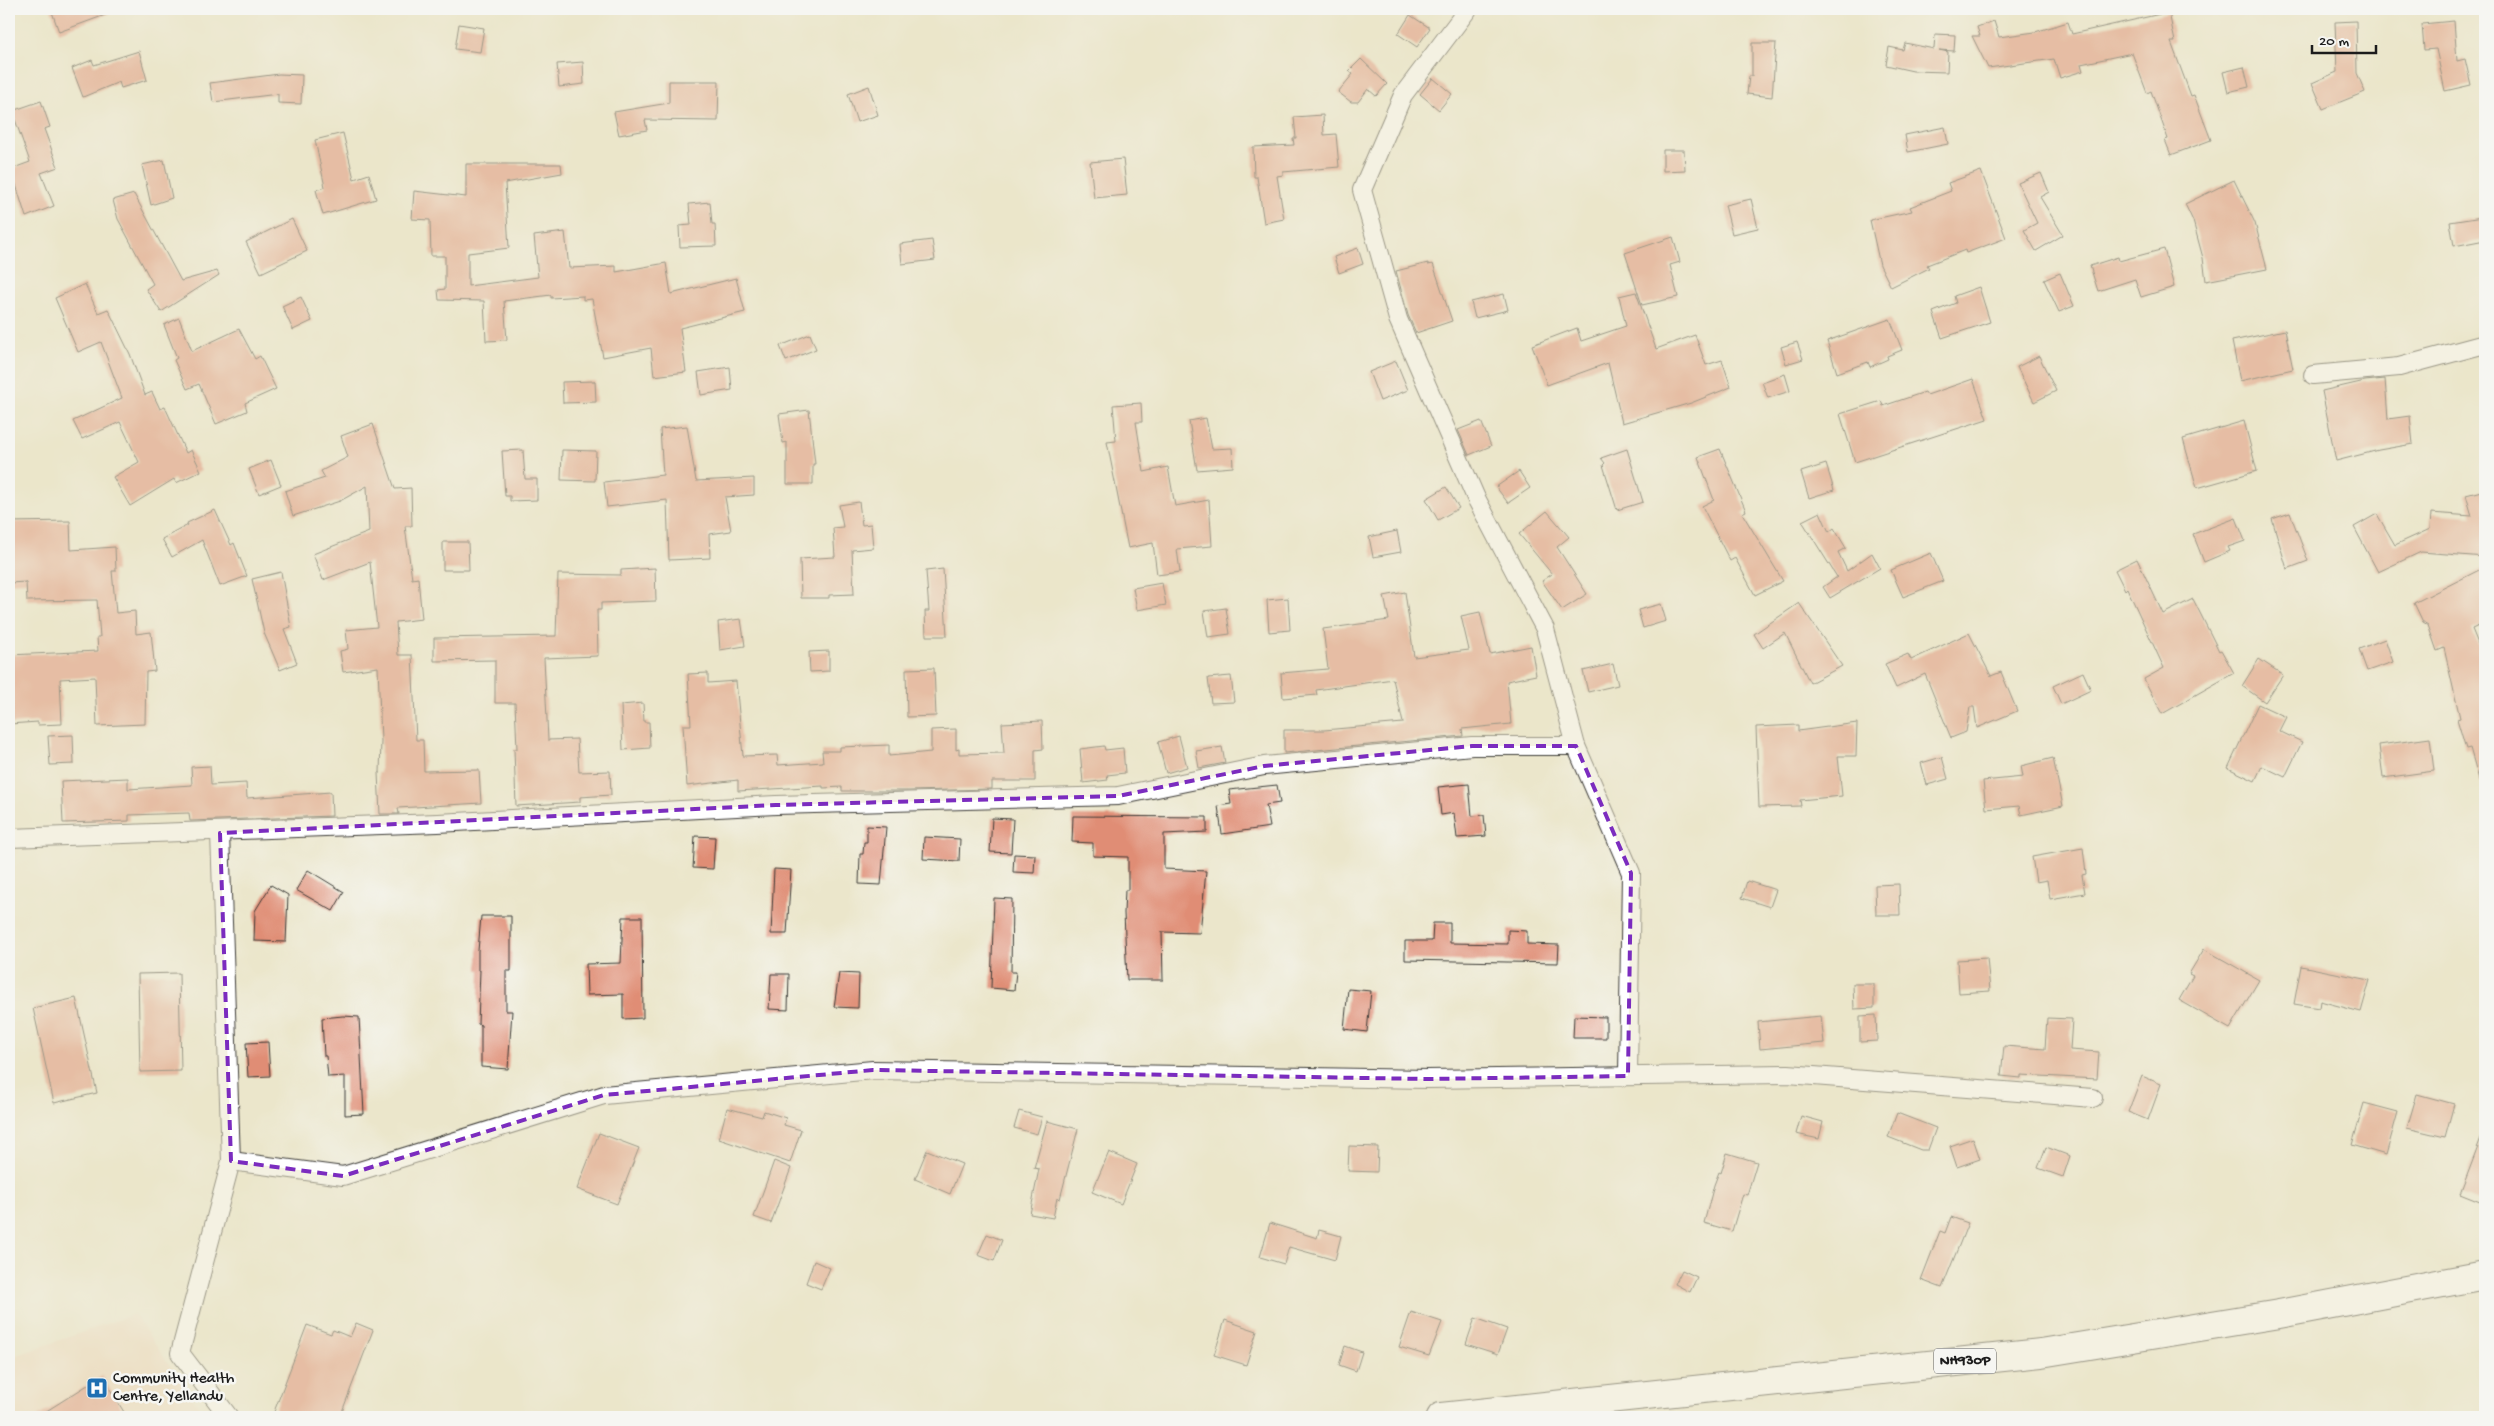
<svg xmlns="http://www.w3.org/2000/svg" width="2494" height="1426" font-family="'Gochi Hand',sans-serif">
  <rect width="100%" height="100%" fill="#f6f6f2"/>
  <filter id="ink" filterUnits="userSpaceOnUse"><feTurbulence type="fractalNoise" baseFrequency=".02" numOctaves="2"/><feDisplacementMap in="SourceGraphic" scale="10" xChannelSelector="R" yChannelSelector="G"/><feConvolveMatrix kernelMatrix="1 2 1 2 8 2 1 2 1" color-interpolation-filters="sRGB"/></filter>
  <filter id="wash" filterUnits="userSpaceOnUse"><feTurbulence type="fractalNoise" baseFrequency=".0096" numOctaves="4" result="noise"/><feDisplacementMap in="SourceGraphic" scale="20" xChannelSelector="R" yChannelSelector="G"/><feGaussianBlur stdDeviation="1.12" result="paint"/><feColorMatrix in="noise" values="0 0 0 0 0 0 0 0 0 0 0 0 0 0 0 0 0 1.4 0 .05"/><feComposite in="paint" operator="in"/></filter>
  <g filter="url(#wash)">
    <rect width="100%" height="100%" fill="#ebe6cb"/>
    <polygon fill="#eed6bb" points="134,1314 206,1417 9,1417 9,1358"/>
    <g id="blocks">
      <g fill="#e08d74">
        <polygon points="51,9 116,9 116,11 59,32"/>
        <polygon points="2169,12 2175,42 2171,42 2191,96 2194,95 2211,140 2171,155 2165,140 2168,139 2151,91 2147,93 2132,53 2081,64 2083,71 2060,78 2054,59 1988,68 1972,36 1980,36 1977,27 1994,21 1999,37 2035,32 2068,22 2072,34"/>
        <polygon points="1410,15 1430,28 1417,47 1398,34"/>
        <polygon points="2356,21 2357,73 2365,92 2323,109 2312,83 2337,72 2335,22"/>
        <polygon points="2454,21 2457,61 2465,59 2471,85 2445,91 2436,49 2424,50 2422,24"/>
        <polygon points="459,24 484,28 480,52 455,49"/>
        <polygon points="1935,34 1955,35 1954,51 1939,50 1948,52 1947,72 1913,71 1886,65 1889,47 1903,50 1905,43 1934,49"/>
        <polygon points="1752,43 1776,43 1772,97 1747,94 1749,76 1752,76"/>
        <polygon points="139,51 147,80 121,88 119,82 83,97 72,68 92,60 94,65"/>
        <polygon points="1361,59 1387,84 1376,96 1368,89 1358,102 1351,102 1338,92 1353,74 1349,71"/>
        <polygon points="583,62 584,84 559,87 557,64"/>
        <polygon points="2244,67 2249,87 2228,92 2223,72"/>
        <polygon points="279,74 302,75 301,104 278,103 278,94 213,102 210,83"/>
        <polygon points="1433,78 1452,94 1439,110 1420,94"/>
        <polygon points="669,81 719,81 718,121 645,120 647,130 619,135 614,112 669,103"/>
        <polygon points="869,86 878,115 857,122 848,94"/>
        <polygon points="41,101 50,127 44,129 58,167 41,173 54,206 26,217 11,169 30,162 12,111"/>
        <polygon points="1323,115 1324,135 1336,134 1339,167 1283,172 1283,175 1277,176 1284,219 1264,223 1257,177 1254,177 1253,147 1294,145 1293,138 1296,138 1294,117"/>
        <polygon points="1945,127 1948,144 1908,152 1905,135"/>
        <polygon points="343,133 354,179 369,174 376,199 323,215 316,190 325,187 315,140"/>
        <polygon points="1663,150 1684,150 1685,170 1663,171"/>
        <polygon points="1123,159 1127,195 1094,198 1090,162"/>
        <polygon points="164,160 172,198 151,205 142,165"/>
        <polygon points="466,164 561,164 562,173 505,183 509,248 468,253 468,286 538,277 534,236 565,232 569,268 616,266 616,272 666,263 671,294 736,278 745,312 680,328 686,372 654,376 651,348 603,357 592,299 583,300 583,296 551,298 551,295 504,301 507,340 486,341 484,301 439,300 438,290 445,289 445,256 431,256 430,220 412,219 414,191 466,197"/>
        <polygon points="1981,171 2006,238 1966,253 1965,250 1927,265 1929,268 1891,287 1880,265 1870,220 1912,211 1910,207 1951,191 1948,183"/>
        <polygon points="2041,173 2049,192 2040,197 2063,235 2036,251 2024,230 2037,223 2018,183"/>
        <polygon points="2234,180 2255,223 2267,269 2206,281 2203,258 2193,221 2185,204"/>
        <polygon points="134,194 181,281 217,271 219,275 161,312 146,289 153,284 118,219 113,200"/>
        <polygon points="1751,199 1758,228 1732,234 1725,205"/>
        <polygon points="710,202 712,224 715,224 716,246 680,247 679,226 691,225 689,204"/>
        <polygon points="2482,217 2485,240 2454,246 2450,222"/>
        <polygon points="292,219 307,251 261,273 246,242"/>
        <polygon points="1673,237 1680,262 1670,265 1678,297 1642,305 1625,253"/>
        <polygon points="932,240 935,260 902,264 900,244"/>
        <polygon points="1358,248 1363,264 1339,273 1334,257"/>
        <polygon points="2164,249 2174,287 2141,297 2135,279 2098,291 2090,266 2118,257 2119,261"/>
        <polygon points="1428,263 1428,265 1433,264 1452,321 1416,333 1408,315 1396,271"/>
        <polygon points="2060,273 2074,306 2059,312 2044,280"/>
        <polygon points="85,284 98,313 108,309 130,354 145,395 152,392 160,409 165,407 186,453 191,450 201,471 176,483 174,479 130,506 113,477 139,462 120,422 82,439 73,421 122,398 101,342 78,352 55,298"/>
        <polygon points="1979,287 1990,322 1942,338 1933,312 1956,303 1954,296"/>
        <polygon points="1636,292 1656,349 1695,335 1706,365 1722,360 1731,387 1691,403 1622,423 1608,363 1547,385 1532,345 1577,328 1581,341 1626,326 1619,296"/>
        <polygon points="1504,294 1508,310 1475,318 1471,302"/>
        <polygon points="301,297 312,321 293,330 282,306"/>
        <polygon points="179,318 192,351 239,329 255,359 260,356 276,389 245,403 247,411 216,424 199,384 187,389 174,360 177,358 164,325"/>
        <polygon points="1890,319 1902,350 1887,356 1888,359 1870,367 1868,362 1837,373 1827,341"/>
        <polygon points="2285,330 2293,369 2240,381 2232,341"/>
        <polygon points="810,334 816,349 786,361 780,346"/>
        <polygon points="1797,342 1803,359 1786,364 1781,347"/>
        <polygon points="2039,356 2056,391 2034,402 2017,367"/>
        <polygon points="1396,361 1408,390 1380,401 1369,372"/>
        <polygon points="730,367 732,390 701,395 698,372"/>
        <polygon points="1785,374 1790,391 1768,398 1762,382"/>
        <polygon points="1973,379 1987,419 1855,462 1840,414 1881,401 1883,406 1925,392 1927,395"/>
        <polygon points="2385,379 2388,419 2410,416 2413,444 2379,450 2336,461 2322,391 2365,381"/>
        <polygon points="595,381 596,402 563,403 562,382"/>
        <polygon points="1141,403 1142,422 1136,422 1144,472 1168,467 1175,506 1209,500 1212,546 1177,549 1180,572 1157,575 1153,543 1128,548 1107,442 1116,441 1113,405"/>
        <polygon points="809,410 815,464 813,464 813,484 787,484 787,442 783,443 779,414"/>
        <polygon points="1206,418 1212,449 1232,448 1233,467 1197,470 1189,421"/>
        <polygon points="1481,421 1491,446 1469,455 1458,430"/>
        <polygon points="2244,421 2257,471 2197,488 2183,439"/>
        <polygon points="373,424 395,489 411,488 412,526 405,526 412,579 418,578 422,619 396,622 398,655 412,655 416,740 423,740 424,771 479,770 481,803 398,808 399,814 380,814 378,773 380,773 381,741 378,667 343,672 340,651 348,649 346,630 377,627 370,562 323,580 313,554 369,532 367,486 340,501 293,516 285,491 325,478 321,471 348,457 341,436"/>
        <polygon points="687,426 696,481 754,478 754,495 725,497 731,531 709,534 710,558 669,560 667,500 607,507 604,482 663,475 660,429"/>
        <polygon points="1627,449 1643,502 1617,510 1603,465 1605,463 1601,458"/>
        <polygon points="1720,449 1746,511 1742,513 1783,581 1755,595 1735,558 1730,561 1702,506 1714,500 1698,457"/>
        <polygon points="523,450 525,479 537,479 537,500 510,501 510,496 505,496 502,451"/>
        <polygon points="562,450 596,451 595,481 561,480"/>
        <polygon points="271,460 281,485 259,494 249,469"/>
        <polygon points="1826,464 1834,490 1809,498 1801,472"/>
        <polygon points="1519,471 1530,488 1508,503 1496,487"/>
        <polygon points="1446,487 1459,508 1438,520 1426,499"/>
        <polygon points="2485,490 2485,557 2421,552 2378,572 2354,527 2377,514 2395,545 2430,529 2431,513 2472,516 2466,495"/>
        <polygon points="859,502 862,525 871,524 873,548 852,550 854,594 829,595 829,598 801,598 800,559 835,557 833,528 843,527 839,505"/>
        <polygon points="215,510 231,545 234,543 247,576 220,586 202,540 172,557 162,539 188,525 187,523"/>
        <polygon points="1547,511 1569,537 1557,547 1587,594 1562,610 1542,581 1552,574 1519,534"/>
        <polygon points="1820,512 1829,532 1834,528 1846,548 1838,552 1847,571 1872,553 1880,568 1830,598 1823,587 1837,577 1802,521"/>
        <polygon points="2290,513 2308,561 2287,569 2272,519"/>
        <polygon points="2236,518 2245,541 2228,547 2230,551 2204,562 2193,534"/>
        <polygon points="70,521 71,550 115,547 116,571 112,571 116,613 135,611 136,634 151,632 155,671 146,672 145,724 97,726 95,677 60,679 62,724 38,725 38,722 9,724 9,655 98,651 97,637 100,637 97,600 27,601 26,582 9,583 9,522"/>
        <polygon points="1397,531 1401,552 1373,557 1369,537"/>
        <polygon points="443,542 468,542 469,570 443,570"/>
        <polygon points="1931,553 1943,581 1903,597 1891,570"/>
        <polygon points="2137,559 2163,614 2193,599 2219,651 2221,650 2234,673 2162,714 2144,679 2164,668 2127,588 2125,590 2115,570"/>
        <polygon points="2485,567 2485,623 2472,629 2485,661 2485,782 2480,783 2470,748 2466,749 2457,719 2460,718 2444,648 2437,651 2428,625 2423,622 2414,603"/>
        <polygon points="655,568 656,601 601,603 601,610 597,610 598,656 544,658 548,740 577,739 579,772 610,771 611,795 580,797 580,802 516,806 514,749 517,749 515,703 495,703 495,660 434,661 434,638 556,636 558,574 621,575 621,570"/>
        <polygon points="943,569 947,636 926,636 925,611 929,611 926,571"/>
        <polygon points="281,572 291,627 284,629 297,663 280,670 264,633 252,579"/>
        <polygon points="1162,583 1166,605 1137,610 1133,588"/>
        <polygon points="1405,592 1414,657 1469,650 1461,616 1480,612 1490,654 1531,646 1536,675 1507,681 1511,724 1462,729 1463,736 1284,753 1284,730 1324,730 1403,723 1393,679 1316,690 1317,695 1283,698 1281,673 1328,669 1323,629 1389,620 1384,596"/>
        <polygon points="1288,598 1290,630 1269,632 1267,600"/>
        <polygon points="1799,603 1842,666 1810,683 1785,633 1763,648 1754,634"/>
        <polygon points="1661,604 1666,621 1643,628 1638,610"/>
        <polygon points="1226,608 1230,634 1208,637 1204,611"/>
        <polygon points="741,619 745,646 720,650 718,622"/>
        <polygon points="1969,633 1991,676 2001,672 2017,711 1977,728 1974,707 1970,707 1966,732 1951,738 1925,674 1896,688 1885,664 1908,654 1911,660"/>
        <polygon points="2385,639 2393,662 2367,671 2359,649"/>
        <polygon points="829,651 829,671 810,672 809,652"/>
        <polygon points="2259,659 2283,675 2265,702 2242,686"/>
        <polygon points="1613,664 1618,685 1588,692 1583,671"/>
        <polygon points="934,668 936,716 907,717 906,669"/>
        <polygon points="2083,672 2091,690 2061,704 2053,686"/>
        <polygon points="708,673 708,683 736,681 743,756 777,755 778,765 823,762 822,751 840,751 840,747 889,745 889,756 931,752 931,730 956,729 956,750 959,749 959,754 1004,753 1002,723 1042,721 1043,749 1035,750 1035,781 992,781 992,789 909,791 842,791 842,787 823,788 823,786 738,791 738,780 687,786 683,725 691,725 688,674"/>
        <polygon points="1231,676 1234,702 1211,703 1208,678"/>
        <polygon points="643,703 644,722 649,722 650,748 623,750 621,705"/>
        <polygon points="2258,704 2286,717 2279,731 2302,742 2285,777 2262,766 2255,781 2228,768"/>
        <polygon points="1857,723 1856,756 1838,756 1842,796 1800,800 1801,806 1759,807 1756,727 1798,725 1798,731"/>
        <polygon points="73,735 74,764 50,765 48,736"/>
        <polygon points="1179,736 1187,767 1166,773 1158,742"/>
        <polygon points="2430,738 2434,771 2383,778 2379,745"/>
        <polygon points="1104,746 1105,750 1123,748 1125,773 1107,775 1108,780 1083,783 1080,749"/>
        <polygon points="1222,747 1225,763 1199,768 1196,751"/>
        <polygon points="1942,757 1948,779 1927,785 1921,763"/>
        <polygon points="2053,758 2063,806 2021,815 2019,806 1986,809 1983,781 2023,777 2021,766"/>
        <polygon points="210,766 211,785 246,783 247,798 331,792 332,816 190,821 189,813 129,815 129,821 63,823 61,781 128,778 128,789 192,785 191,767"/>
        <polygon points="1469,784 1472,816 1484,815 1486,836 1457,838 1454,813 1441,815 1438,787"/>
        <polygon points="1277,785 1280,803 1266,805 1270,827 1222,834 1218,806 1231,804 1229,790"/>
        <polygon points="1073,816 1207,817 1207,832 1164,834 1164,869 1206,871 1200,933 1162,932 1163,980 1127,980 1124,913 1125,890 1128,890 1128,857 1093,856 1093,843 1072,842"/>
        <polygon points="992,818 1013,819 1011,853 990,852"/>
        <polygon points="867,826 886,827 881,885 859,884 860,854 863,854 864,842 867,842"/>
        <polygon points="695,836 715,837 713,869 693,868"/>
        <polygon points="924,837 960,839 959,861 923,859"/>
        <polygon points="2083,848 2086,874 2082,875 2085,893 2050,899 2047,880 2036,882 2032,857"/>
        <polygon points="1014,854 1035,855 1034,873 1013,872"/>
        <polygon points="774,869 791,870 787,934 771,934"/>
        <polygon points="308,870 344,892 333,911 296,890"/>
        <polygon points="1747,881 1776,890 1770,907 1742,898"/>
        <polygon points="1899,884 1900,915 1876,915 1875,885"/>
        <polygon points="271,885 288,895 286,942 254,941 255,911"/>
        <polygon points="994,898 1012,899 1011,972 1016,972 1014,990 991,988"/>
        <polygon points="481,916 511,916 511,971 506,971 506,1011 512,1011 508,1069 481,1067 481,1025 478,1024 480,970 478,970 478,951"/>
        <polygon points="623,917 642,917 643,1018 623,1019 623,994 587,995 586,964 621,963"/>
        <polygon points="1433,923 1450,923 1450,943 1508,944 1508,930 1527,931 1527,944 1559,945 1558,963 1405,960 1405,941 1432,941"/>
        <polygon points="2204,949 2259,980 2230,1029 2179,1000 2193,976 2189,974"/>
        <polygon points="1987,958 1990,991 1959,993 1957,960"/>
        <polygon points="2301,966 2370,980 2361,1012 2320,1001 2319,1008 2294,1004"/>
        <polygon points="179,973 181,1071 140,1072 138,974"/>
        <polygon points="839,973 859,974 858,1008 834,1007"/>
        <polygon points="771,974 789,974 788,1010 769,1009"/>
        <polygon points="1853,984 1874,984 1874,1008 1854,1009"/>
        <polygon points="1348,989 1371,991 1367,1032 1344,1029"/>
        <polygon points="76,998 97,1093 54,1103 33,1008"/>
        <polygon points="1876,1015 1877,1041 1860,1042 1860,1016"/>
        <polygon points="343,1016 359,1017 364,1114 345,1115 345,1076 328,1077 326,1056 324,1056 322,1018"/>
        <polygon points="1574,1016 1606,1017 1606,1038 1573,1038"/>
        <polygon points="1821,1016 1824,1043 1760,1049 1758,1022"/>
        <polygon points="2047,1018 2072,1019 2070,1050 2099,1052 2097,1079 2021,1075 2021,1078 2001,1076 2004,1046 2045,1049"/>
        <polygon points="268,1042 270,1076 248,1077 246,1043"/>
        <polygon points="2142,1076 2161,1084 2148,1120 2128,1112"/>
        <polygon points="2417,1094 2454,1104 2445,1137 2407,1128"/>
        <polygon points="2364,1103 2398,1112 2386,1155 2352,1145"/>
        <polygon points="727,1108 762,1117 764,1111 786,1118 784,1125 801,1130 790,1163 719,1139"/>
        <polygon points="1019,1111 1042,1117 1037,1134 1014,1128"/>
        <polygon points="1897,1113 1936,1128 1928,1150 1921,1150 1888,1137"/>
        <polygon points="1801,1116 1823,1122 1819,1139 1796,1134"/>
        <polygon points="1047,1121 1078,1129 1060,1199 1057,1198 1053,1218 1030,1214 1039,1169 1034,1168"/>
        <polygon points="2484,1131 2485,1131 2485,1204 2460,1194"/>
        <polygon points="599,1133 639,1148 617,1204 577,1189"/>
        <polygon points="1973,1138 1980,1159 1957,1167 1950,1146"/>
        <polygon points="1349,1146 1378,1147 1377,1172 1348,1171"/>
        <polygon points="2046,1147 2070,1156 2063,1177 2038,1168"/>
        <polygon points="927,1150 962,1164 950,1194 915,1179"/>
        <polygon points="1109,1152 1137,1164 1121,1204 1092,1192"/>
        <polygon points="1727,1153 1757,1162 1747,1195 1743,1194 1732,1231 1704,1223 1714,1185 1719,1172 1721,1173"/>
        <polygon points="774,1161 791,1168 771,1223 754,1217"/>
        <polygon points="1951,1217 1968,1223 1942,1288 1921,1280 1940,1231 1945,1233"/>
        <polygon points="1270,1223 1317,1238 1319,1230 1341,1236 1335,1260 1289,1247 1284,1264 1260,1257"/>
        <polygon points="987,1234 1002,1240 994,1261 978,1255"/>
        <polygon points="814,1261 830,1268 821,1289 806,1283"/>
        <polygon points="1682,1270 1697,1277 1690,1292 1675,1284"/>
        <polygon points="1411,1312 1442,1322 1429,1356 1399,1347"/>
        <polygon points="1475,1318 1507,1329 1498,1354 1466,1344"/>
        <polygon points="1225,1320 1257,1331 1246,1365 1214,1355"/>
        <polygon points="356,1323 373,1330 340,1417 272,1417 307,1325 331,1334 333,1330 350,1337"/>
        <polygon points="1345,1346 1362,1352 1356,1371 1339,1365"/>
        <polygon points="102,1376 127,1417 37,1417"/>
      </g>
    </g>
  </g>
  <g filter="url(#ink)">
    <use href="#blocks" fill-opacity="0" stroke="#3b3a36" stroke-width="1"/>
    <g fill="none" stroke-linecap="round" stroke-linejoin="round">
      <g stroke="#3b3a36" stroke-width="20">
        <g id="minor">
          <polyline points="1468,9 1403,95 1362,190 1398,319 1476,498 1545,629 1576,746 1631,873 1628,1076"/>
          <polyline points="2313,375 2399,367 2485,344"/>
          <polyline points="220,833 231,1161 180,1353 229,1417"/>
          <polyline points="9,838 438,823 776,805 1118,796 1264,766 1472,746 1576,746"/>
          <polyline points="231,1161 343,1176 604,1095 873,1070 1428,1079 1788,1074 2093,1098"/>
        </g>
      </g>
      <g stroke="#3b3a36" stroke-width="30">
        <polyline id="trunk" points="1441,1417 2041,1353 2279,1314 2485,1275"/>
      </g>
      <use href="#minor" stroke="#fff" stroke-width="18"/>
      <use href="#trunk" stroke="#fff" stroke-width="28"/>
    </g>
  </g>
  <path d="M0 0H2494V1426H0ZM1472 746H1576L1631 873 1628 1076 1428 1079 873 1070 604 1095 343 1176 231 1161 220 833 776 805 1118 796 1264 766Z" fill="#ebe6cb" fill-opacity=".55" fill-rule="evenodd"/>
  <path fill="none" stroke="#7b2cbf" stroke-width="4" stroke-dasharray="10 6" stroke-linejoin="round" d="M1472 746H1576L1631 873 1628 1076 1428 1079 873 1070 604 1095 343 1176 231 1161 220 833 776 805 1118 796 1264 766Z"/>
  <defs>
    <g id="hospital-square" transform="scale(1.125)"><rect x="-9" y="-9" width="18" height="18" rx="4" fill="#1f6fb2" stroke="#f6f6f2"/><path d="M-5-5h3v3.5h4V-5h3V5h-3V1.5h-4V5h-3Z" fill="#fff"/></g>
  </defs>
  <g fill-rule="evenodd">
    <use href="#hospital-square" x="97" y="1388"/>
  </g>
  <g text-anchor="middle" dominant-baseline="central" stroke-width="5" stroke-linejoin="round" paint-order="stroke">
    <rect fill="#f6f6f2" stroke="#5d5d5c" stroke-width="1" x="1934" y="1348.5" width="62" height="25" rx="4"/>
    <g font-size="15" font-weight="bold" fill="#1c1c1c">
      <text x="1965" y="1361">NH930P</text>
    </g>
    <g font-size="16" fill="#1c1c1c" stroke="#f6f6f2" text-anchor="start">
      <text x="113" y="1379">Community Health<tspan x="113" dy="18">Centre, Yellandu</tspan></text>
    </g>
  </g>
  <rect width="2494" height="1426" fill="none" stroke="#f6f6f2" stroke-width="30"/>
  <path d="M2312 45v8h64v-8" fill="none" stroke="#1c1c1c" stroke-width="2.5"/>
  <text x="2319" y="45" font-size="15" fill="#1c1c1c" stroke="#f6f6f2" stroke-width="4" paint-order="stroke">20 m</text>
</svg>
